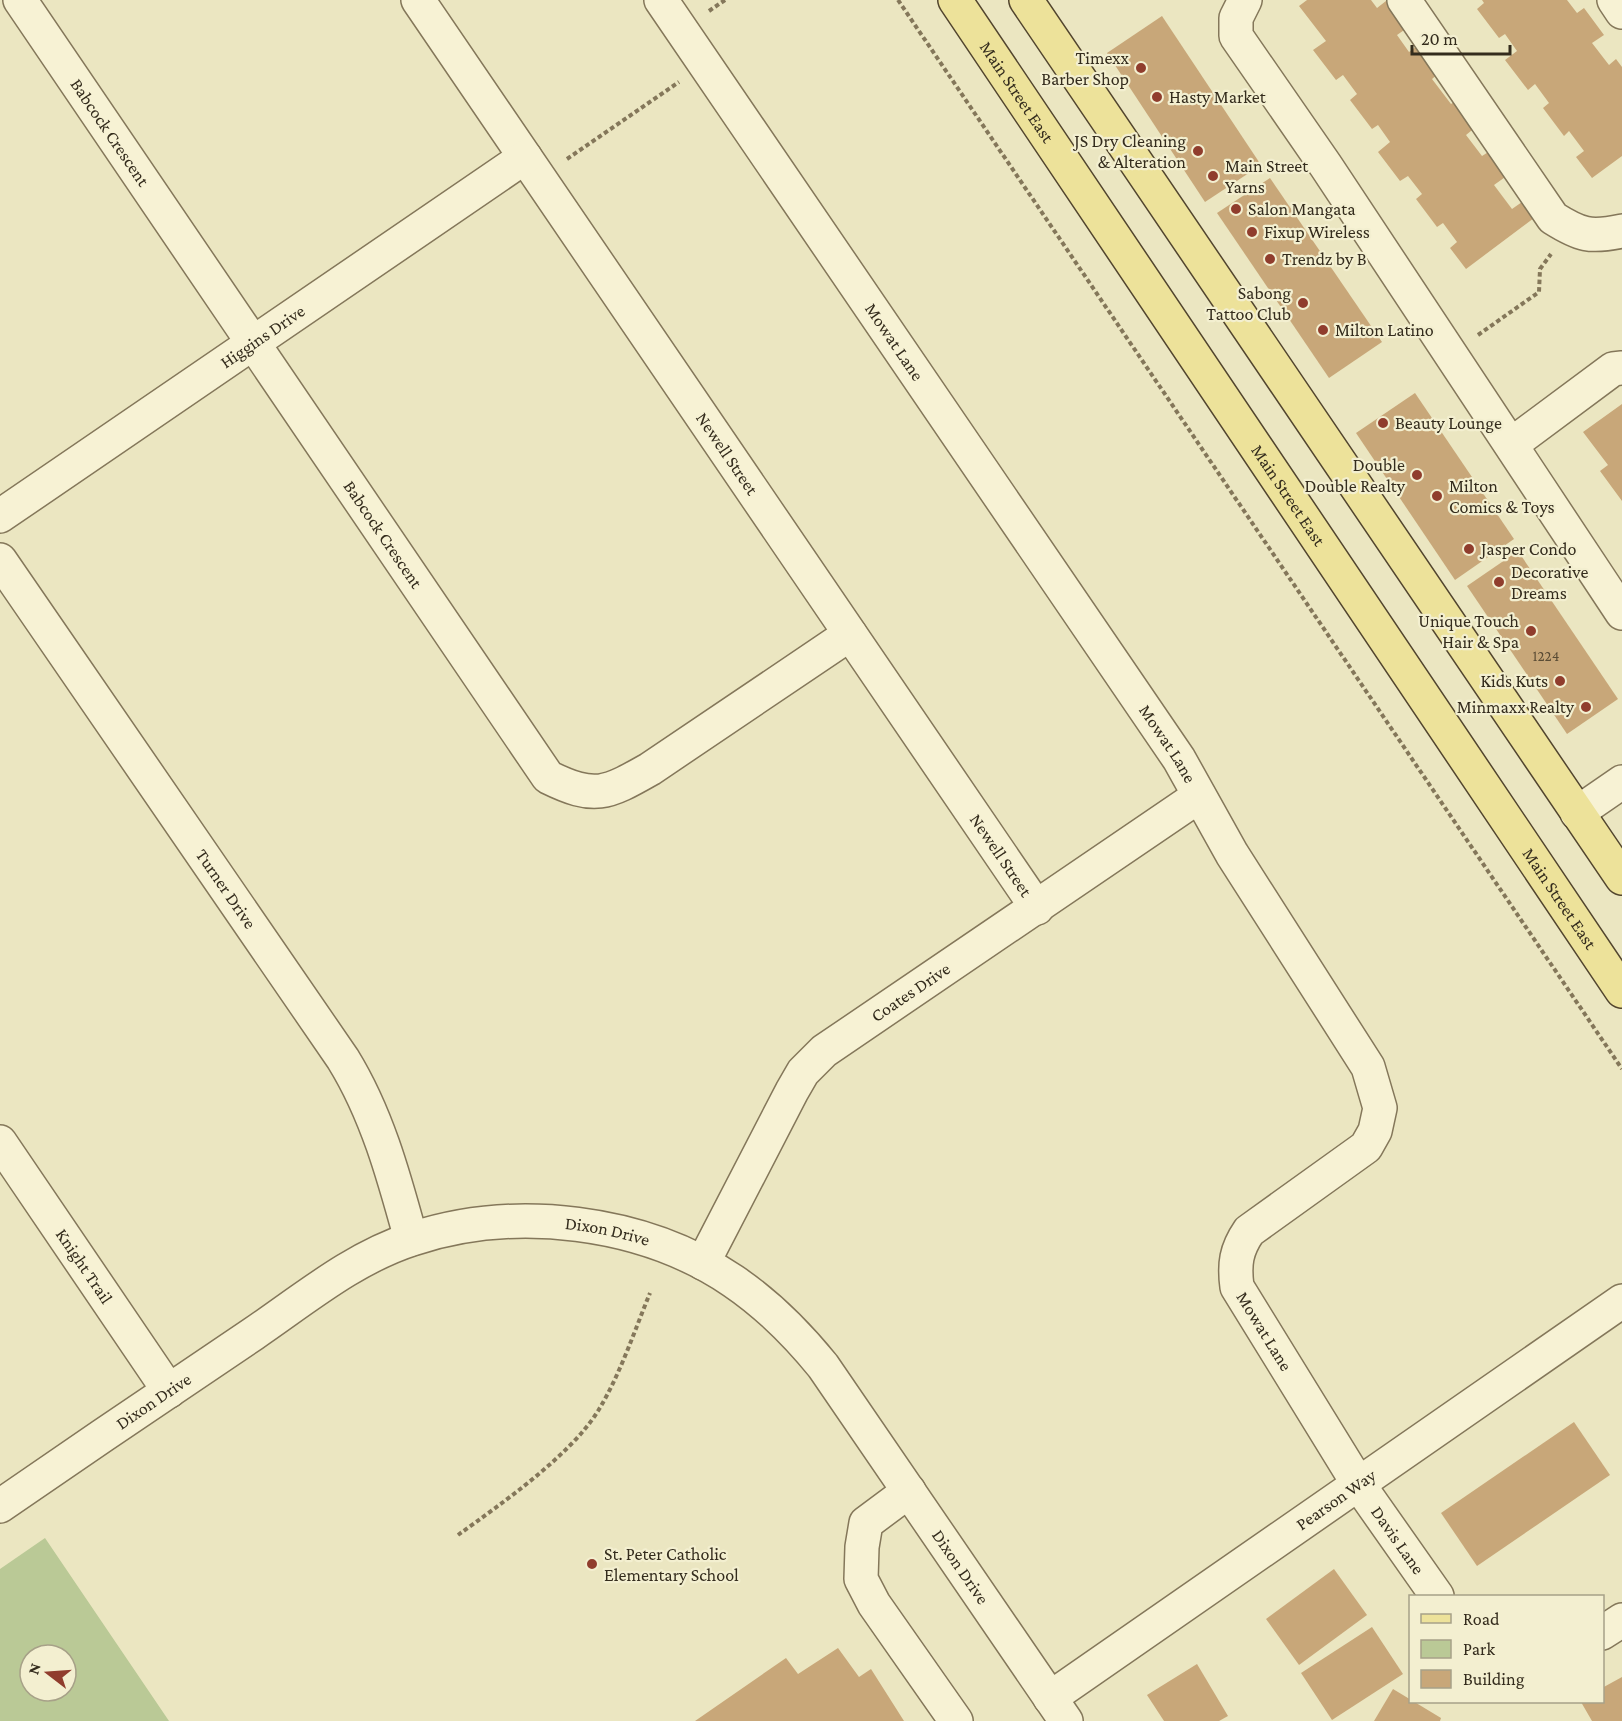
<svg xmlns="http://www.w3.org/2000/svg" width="1622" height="1721" font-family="'Crimson Pro',serif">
  <rect width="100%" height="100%" fill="#ebe6c1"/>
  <path fill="#bac996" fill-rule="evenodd" d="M45 1538 169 1721H0V1569ZM30 1655H66V1691H30Z"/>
  <g fill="#c8a779">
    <polygon points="1307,0 1371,0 1377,8 1386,1 1407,28 1397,35 1409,52 1418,45 1439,73 1432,79 1451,104 1457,100 1477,126 1466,135 1482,156 1490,151 1508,175 1494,185 1512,209 1522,202 1534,218 1466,269 1450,248 1457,242 1443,223 1437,227 1416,199 1422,194 1408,176 1400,181 1378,152 1390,142 1378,125 1372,129 1350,100 1357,94 1343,75 1336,80 1313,50 1326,41 1299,6"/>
    <polygon points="1482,0 1567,0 1577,13 1584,8 1604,35 1592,43 1609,65 1616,59 1622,67 1622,156 1592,178 1576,157 1584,151 1569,131 1564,136 1543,108 1549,103 1535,84 1528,90 1505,60 1517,51 1505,34 1499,38 1477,9 1484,3"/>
    <polygon points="1162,16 1261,165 1205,202 1107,53"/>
    <polygon points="1270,178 1382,342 1329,378 1217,213"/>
    <polygon points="1415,393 1514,539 1455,580 1356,433"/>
    <polygon points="1622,404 1622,501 1600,471 1608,465 1583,432"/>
    <polygon points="1518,551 1618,699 1567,734 1467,586"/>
    <polygon points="1574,1422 1610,1475 1477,1566 1441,1513"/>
    <polygon points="1334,1569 1367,1615 1299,1665 1266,1619"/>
    <polygon points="1372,1627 1403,1674 1332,1720 1301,1673"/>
    <polygon points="838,1648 859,1677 871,1669 904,1721 695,1721 786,1658 798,1674"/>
    <polygon points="1197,1664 1228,1716 1219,1721 1164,1721 1147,1695"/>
    <polygon points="1622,1677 1622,1721 1592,1721 1581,1702 1602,1702 1602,1688"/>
    <polygon points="1393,1689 1441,1718 1440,1721 1374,1721"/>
  </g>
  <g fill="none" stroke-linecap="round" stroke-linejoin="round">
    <g stroke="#84775a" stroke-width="36">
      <g id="minor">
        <path id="s1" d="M20 0 548 777C595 800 606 794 650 769L850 634"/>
        <path id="s2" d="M418 0 1037 908"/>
        <path id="s3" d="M661 0 1179 759 1232 854 1368 1067 1380 1108 1375 1131 1366 1147 1249 1231C1236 1250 1234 1264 1237 1287L1359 1485 1437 1596"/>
        <polyline points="1245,0 1236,18 1236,36 1326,166 1622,613"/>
        <path d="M1404 0 1553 218C1580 235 1590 238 1622 231"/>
        <polyline points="1614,0 1622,12"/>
        <polyline points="1512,444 1613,369 1622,368"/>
        <path id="s4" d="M0 516 525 157"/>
        <path id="s5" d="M0 560 343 1059C377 1114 394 1177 411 1239"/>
        <polyline points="1577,813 1622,782"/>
        <path id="s6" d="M0 1142 169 1391"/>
        <path id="s7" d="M703 1263 792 1091 803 1072 824 1051 1199 796"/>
        <polyline points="909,1491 866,1523 862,1547 861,1579 874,1604 956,1721"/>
        <path id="s8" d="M0 1506C84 1448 168 1391 253 1334 303 1300 353 1258 412 1239 515 1205 643 1220 733 1281 767 1304 797 1334 823 1366L1066 1721"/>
        <polyline points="1602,1633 1622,1620"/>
        <path id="s9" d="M1050 1698 1622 1301"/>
      </g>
    </g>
    <g stroke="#52452e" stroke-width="36">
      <g id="major">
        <path id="s10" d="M955 0 1622 991"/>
        <polyline points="1026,0 1622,878"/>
      </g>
    </g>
    <g stroke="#84775a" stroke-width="4" stroke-dasharray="4.5 3" stroke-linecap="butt">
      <polyline points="898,0 1622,1069"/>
      <polyline points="709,11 725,0"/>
      <polyline points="567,159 679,82"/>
      <polyline points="1478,335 1539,292 1540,269 1551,254"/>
      <path d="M458 1535C501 1504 570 1456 598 1411 620 1375 634 1332 650 1293"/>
    </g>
    <use href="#minor" stroke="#f7f2d4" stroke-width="33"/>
    <use href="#major" stroke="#ede29a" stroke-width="33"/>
  </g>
  <g fill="#903d2d" stroke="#f3efd0" stroke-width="2">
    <circle cx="1141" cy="68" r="6"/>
    <circle cx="1157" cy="97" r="6"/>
    <circle cx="1198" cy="151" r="6"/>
    <circle cx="1213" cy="176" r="6"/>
    <circle cx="1236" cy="209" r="6"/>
    <circle cx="1252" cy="232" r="6"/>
    <circle cx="1270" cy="259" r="6"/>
    <circle cx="1303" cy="303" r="6"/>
    <circle cx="1323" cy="330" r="6"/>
    <circle cx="1383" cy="423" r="6"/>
    <circle cx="1417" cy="475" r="6"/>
    <circle cx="1437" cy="496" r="6"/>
    <circle cx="1469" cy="549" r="6"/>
    <circle cx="1499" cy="582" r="6"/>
    <circle cx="1531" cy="631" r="6"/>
    <circle cx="1560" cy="681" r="6"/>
    <circle cx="1586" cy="707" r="6"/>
    <circle cx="592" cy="1564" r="6"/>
  </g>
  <g text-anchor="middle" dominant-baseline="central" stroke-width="4.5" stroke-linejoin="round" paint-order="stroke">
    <g font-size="15" fill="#594b34">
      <text x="1546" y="656">1224</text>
    </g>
    <g font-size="18" fill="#342c1d" stroke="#f3efd0" text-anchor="start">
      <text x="1129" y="58" text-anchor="end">Timexx<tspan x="1129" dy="21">Barber Shop</tspan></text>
      <text x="1169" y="97">Hasty Market</text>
      <text x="1186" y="141" text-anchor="end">JS Dry Cleaning<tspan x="1186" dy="21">&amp; Alteration</tspan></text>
      <text x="1225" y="166">Main Street<tspan x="1225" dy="21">Yarns</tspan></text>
      <text x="1248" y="209">Salon Mangata</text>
      <text x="1264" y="232">Fixup Wireless</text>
      <text x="1282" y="259">Trendz by B</text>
      <text x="1291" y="293" text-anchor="end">Sabong<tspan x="1291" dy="21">Tattoo Club</tspan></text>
      <text x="1335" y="330">Milton Latino</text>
      <text x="1395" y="423">Beauty Lounge</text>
      <text x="1405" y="465" text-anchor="end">Double<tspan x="1405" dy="21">Double Realty</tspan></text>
      <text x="1449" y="486">Milton<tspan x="1449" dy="21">Comics &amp; Toys</tspan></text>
      <text x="1481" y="549">Jasper Condo</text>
      <text x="1511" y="572">Decorative<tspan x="1511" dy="21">Dreams</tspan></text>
      <text x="1519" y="621" text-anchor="end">Unique Touch<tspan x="1519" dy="21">Hair &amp; Spa</tspan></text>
      <text x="1548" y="681" text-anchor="end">Kids Kuts</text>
      <text x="1574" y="707" text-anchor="end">Minmaxx Realty</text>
      <text x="604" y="1554">St. Peter Catholic<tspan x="604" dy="21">Elementary School</tspan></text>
    </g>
    <g font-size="18" fill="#342c1d" stroke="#f3efd0">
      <text stroke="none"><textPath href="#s10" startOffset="111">Main Street East</textPath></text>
      <text stroke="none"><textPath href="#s1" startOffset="160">Babcock Crescent</textPath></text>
      <text stroke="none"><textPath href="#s4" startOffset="318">Higgins Drive</textPath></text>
      <text stroke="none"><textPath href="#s3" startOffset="414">Mowat Lane</textPath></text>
      <text stroke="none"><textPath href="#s2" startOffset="549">Newell Street</textPath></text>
      <text stroke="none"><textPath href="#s10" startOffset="597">Main Street East</textPath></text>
      <text stroke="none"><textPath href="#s1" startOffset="646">Babcock Crescent</textPath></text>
      <text stroke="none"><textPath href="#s3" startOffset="900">Mowat Lane</textPath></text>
      <text stroke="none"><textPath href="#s2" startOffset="1035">Newell Street</textPath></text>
      <text stroke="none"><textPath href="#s5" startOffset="399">Turner Drive</textPath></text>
      <text stroke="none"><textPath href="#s10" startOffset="1083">Main Street East</textPath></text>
      <text stroke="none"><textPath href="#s7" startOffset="350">Coates Drive</textPath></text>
      <text stroke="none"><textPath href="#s8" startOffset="690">Dixon Drive</textPath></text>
      <text stroke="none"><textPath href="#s6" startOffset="150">Knight Trail</textPath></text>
      <text stroke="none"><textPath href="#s3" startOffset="1620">Mowat Lane</textPath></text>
      <text stroke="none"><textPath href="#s8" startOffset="186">Dixon Drive</textPath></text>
      <text stroke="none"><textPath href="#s9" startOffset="348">Pearson Way</textPath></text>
      <text stroke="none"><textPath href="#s3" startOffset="1868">Davis Lane</textPath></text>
      <text stroke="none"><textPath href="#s8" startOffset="1194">Dixon Drive</textPath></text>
    </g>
  </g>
  <rect x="1409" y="1595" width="195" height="108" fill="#f3efd0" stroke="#a7a188" stroke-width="1.5"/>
  <rect x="1421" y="1614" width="30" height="9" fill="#ede29a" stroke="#a7a188" stroke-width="1.5"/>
  <text x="1463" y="1625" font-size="18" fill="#342c1d">Road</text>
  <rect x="1421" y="1640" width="30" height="18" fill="#bac996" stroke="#a7a188" stroke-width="1.5"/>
  <text x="1463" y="1655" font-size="18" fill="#342c1d">Park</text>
  <rect x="1421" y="1670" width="30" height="18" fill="#c8a779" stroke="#a7a188" stroke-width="1.5"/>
  <text x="1463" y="1685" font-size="18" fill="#342c1d">Building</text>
  <g transform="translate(48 1673) rotate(287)"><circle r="28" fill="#f3efd0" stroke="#a7a188" stroke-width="1.5"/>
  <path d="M0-4.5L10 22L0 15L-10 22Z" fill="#903d2d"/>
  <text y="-9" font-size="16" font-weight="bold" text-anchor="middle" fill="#342c1d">N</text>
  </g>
  <path d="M1412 45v9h98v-9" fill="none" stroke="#342c1d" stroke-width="3"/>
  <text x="1421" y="45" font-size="18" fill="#342c1d" stroke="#f3efd0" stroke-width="4.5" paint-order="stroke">20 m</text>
</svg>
